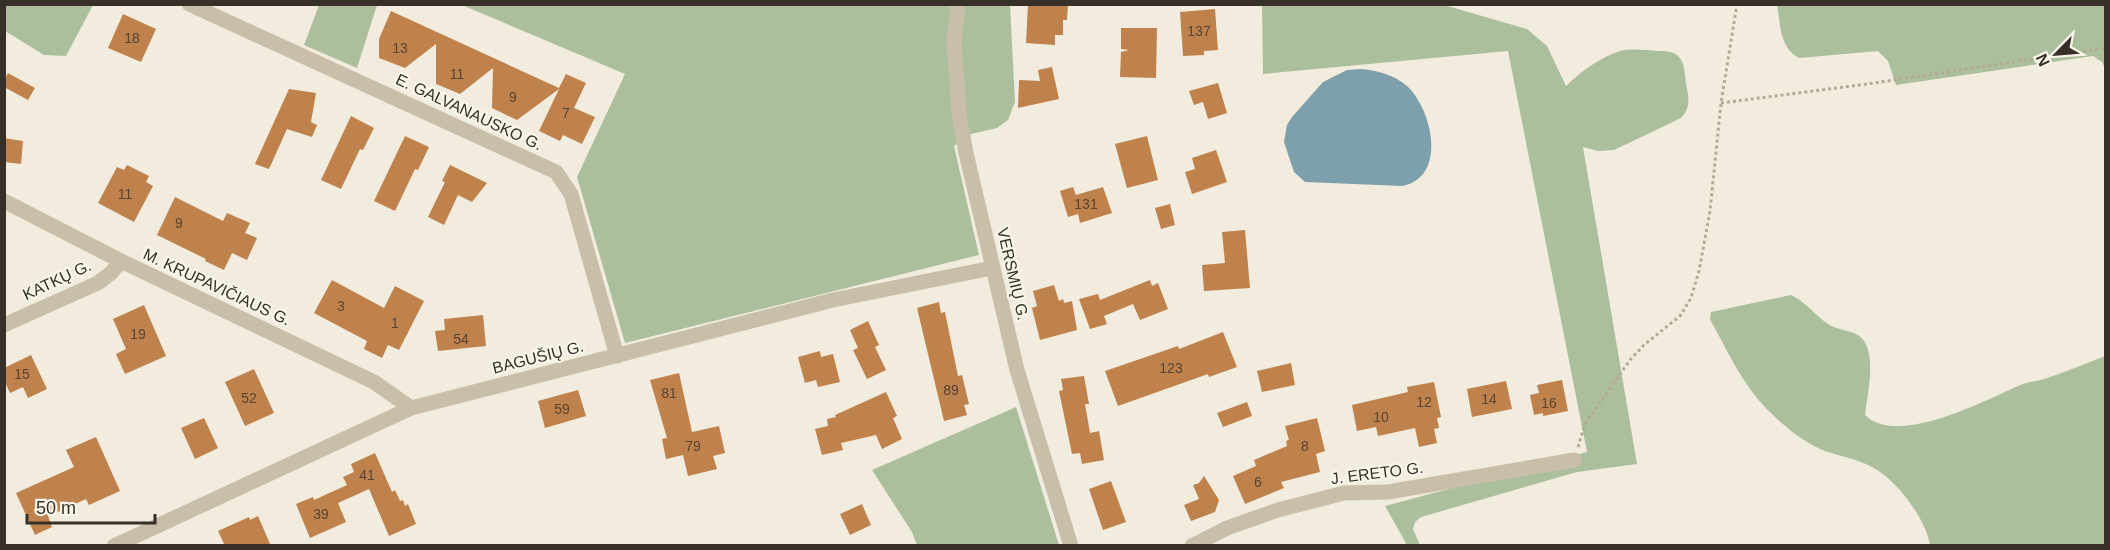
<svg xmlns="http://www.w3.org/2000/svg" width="2110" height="550" font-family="Helvetica,sans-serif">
  <rect width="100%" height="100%" fill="#f1ecdd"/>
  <g fill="#acbf9d">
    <polygon points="5,4 93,4 93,5 66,56 44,55 5,31"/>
    <polygon points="319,5 377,5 357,68 304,45"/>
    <polygon points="462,5 1010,5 1015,102 1008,120 997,128 971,134 954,146 979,255 625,343 577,177 625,74"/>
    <path d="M1262 5H1444L1527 29 1547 46 1566 86C1580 72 1601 57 1620 51 1632 48 1646 50 1658 51 1665 51 1674 51 1679 57 1685 64 1685 75 1686 84 1689 99 1691 107 1681 118L1614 150 1598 151 1583 147 1637 464 1577 472 1421 517 1415 522 1413 529 1420 545H1407L1385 506 1587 452 1508 51 1263 74Z"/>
    <path d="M1777 5H2105V68L2102 62 2093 56 1896 85 1888 61 1878 51 1799 58C1779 47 1781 25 1777 5Z"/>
    <path d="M1791 295C1806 302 1815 315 1828 324 1837 330 1849 330 1858 335 1879 349 1867 394 1865 415 1898 448 1987 399 2023 384 2029 382 2035 381 2041 380 2063 373 2084 364 2105 356V545H1930C1926 519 1896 479 1872 467 1856 458 1837 456 1820 449 1803 441 1785 427 1772 414 1744 388 1728 352 1710 319L1711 312Z"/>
    <polygon points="1016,407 1059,545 917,545 912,532 872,470"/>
  </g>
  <path fill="#7da0ac" d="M1360 69C1377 70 1394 75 1407 86 1432 109 1448 177 1402 186L1305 182 1294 172 1284 142 1287 125 1292 117 1323 82 1347 70Z"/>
  <g fill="#bf824c">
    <polygon points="1028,4 1068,4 1067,20 1063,20 1063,35 1055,35 1055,45 1026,43"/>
    <polygon points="1215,9 1218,50 1204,51 1204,55 1183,56 1180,12"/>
    <polygon points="391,11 559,88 566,74 586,83 574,108 595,117 582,144 563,135 560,141 539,131 559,89 517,120 492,108 493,68 460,94 436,84 436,44 405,68 379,58 379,39"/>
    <polygon points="123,14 156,29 141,62 108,48"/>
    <polygon points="1121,28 1157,28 1156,78 1120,77 1121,52 1129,50 1121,49"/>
    <polygon points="1052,67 1059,99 1018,108 1019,80 1040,81 1038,70"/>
    <polygon points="8,73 35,88 28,100 4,87 4,80"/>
    <polygon points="1218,83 1227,113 1208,119 1203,102 1194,105 1189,91"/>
    <polygon points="289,89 316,93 311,122 317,125 312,137 287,129 269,169 255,164"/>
    <polygon points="351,116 374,128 363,150 360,149 341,189 321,180"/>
    <polygon points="405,136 429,147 418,170 415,169 395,211 374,201"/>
    <polygon points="1147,136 1158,180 1127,188 1115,144"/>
    <polygon points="4,138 23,141 21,164 4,162"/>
    <polygon points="1216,150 1227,182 1192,194 1185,172 1195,169 1192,158"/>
    <polygon points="127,165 149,176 146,182 153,186 134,222 98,203 117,167 124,170"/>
    <polygon points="450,165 487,183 472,202 458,195 444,225 428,217 445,182 442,181"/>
    <polygon points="1073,187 1076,195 1103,187 1112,213 1080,223 1078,214 1068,217 1060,191"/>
    <polygon points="175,197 223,221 227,213 250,223 245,233 257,238 247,260 232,253 224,270 205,261 206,259 157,235"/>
    <polygon points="1170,204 1175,225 1161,229 1155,208"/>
    <polygon points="1245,230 1250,288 1204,291 1202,265 1225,263 1222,232"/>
    <polygon points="332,280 384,308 395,286 424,301 399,350 388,345 382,358 364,349 367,341 314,313"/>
    <polygon points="1150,280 1152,286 1158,283 1168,309 1140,320 1133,304 1104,316 1107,324 1090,329 1079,299 1098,294 1100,300"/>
    <polygon points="1054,285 1059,301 1063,299 1064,303 1072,301 1077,330 1040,340 1032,308 1037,306 1033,291"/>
    <polygon points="939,302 941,313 945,312 958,376 962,375 969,404 964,405 967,415 944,421 917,308"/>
    <polygon points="144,305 166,356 125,374 116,354 126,349 113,319"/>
    <polygon points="483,315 486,346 438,351 435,331 445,330 444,319"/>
    <polygon points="868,321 879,345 875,347 886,370 867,379 853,350 858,348 850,330"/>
    <polygon points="1223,332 1237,367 1209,377 1208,374 1118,406 1105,371 1178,346 1179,349"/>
    <polygon points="820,351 821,357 833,354 840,382 818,387 816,380 805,383 798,357"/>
    <polygon points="31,355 47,389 28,398 23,387 10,393 4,380 4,368"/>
    <polygon points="1291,363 1295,385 1262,392 1257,371"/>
    <polygon points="254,369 274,413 245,426 225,382"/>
    <polygon points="679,373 692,432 719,426 725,453 713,456 717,469 688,476 683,455 666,459 662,439 667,438 650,380"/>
    <polygon points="1084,376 1089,404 1085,404 1090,433 1099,431 1104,460 1082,464 1080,453 1072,454 1059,391 1063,390 1061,379"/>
    <polygon points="1562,380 1568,411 1543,416 1543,413 1534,415 1530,395 1539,393 1537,385"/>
    <polygon points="1506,381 1512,409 1472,417 1467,389"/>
    <polygon points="1434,382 1441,417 1437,418 1439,428 1434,429 1437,443 1419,447 1415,428 1378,436 1376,427 1357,431 1352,405 1408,392 1407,387"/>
    <polygon points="578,390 586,416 545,428 538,401"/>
    <polygon points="886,392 897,416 893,418 902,439 882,449 876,435 841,443 843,450 822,455 815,429 828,426 827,419 836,417 835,415"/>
    <polygon points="1247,402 1252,416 1223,427 1217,413"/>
    <polygon points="204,418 218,448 195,459 181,428"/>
    <polygon points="1317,418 1325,451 1316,454 1320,472 1281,482 1284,488 1245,504 1233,476 1256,466 1254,460 1287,446 1286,441 1289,440 1285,426"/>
    <polygon points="96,437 120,491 89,505 86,499 48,516 52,527 35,535 16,493 74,467 66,450"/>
    <polygon points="375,453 392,492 395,490 400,501 403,500 405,506 408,504 416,524 389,536 369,489 338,503 346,522 310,538 296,504 313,497 314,500 347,485 343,477 354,472 351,464"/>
    <polygon points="1204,476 1219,500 1215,512 1191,521 1184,505 1199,499 1193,485 1199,483"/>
    <polygon points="1111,481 1126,522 1103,530 1089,489"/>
    <polygon points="862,504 871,525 850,535 840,514"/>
    <polygon points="258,516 271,546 225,546 218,531 249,517 250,520"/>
  </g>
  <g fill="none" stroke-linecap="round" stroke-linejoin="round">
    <g stroke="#b4a993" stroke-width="3" stroke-dasharray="3 3" stroke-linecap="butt">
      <polyline points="1721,103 1867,84 2106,48"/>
      <polyline points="1578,447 1585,424 1630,360 1644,345 1680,316 1691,298 1699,271 1710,211 1721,103 1737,4"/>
    </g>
    <g stroke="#c8bea9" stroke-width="15">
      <polyline points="189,4 556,172 571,194 617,356"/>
      <polyline points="958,4 954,40 959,114 966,153 1017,370 1071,546"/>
      <polyline points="4,201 121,261 374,382 411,408"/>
      <polyline points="4,325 98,283 111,273 121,261"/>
      <polyline points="114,546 411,408 833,300 992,268"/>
      <polyline points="1192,546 1227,528 1278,510 1344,493 1388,492 1574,460"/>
    </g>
  </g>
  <g text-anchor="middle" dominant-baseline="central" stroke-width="4.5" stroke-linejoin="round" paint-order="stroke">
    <g font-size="14" fill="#584432">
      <text x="1199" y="31">137</text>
      <text x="132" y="38">18</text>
      <text x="400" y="48">13</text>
      <text x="457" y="74">11</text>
      <text x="513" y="97">9</text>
      <text x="566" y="113">7</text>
      <text x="125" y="194">11</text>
      <text x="1086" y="204">131</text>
      <text x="179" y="223">9</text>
      <text x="341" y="306">3</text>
      <text x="395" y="323">1</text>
      <text x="138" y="334">19</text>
      <text x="461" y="339">54</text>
      <text x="1171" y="368">123</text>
      <text x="22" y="374">15</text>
      <text x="951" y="390">89</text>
      <text x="669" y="393">81</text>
      <text x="249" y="398">52</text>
      <text x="1489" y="399">14</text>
      <text x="1424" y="402">12</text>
      <text x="1549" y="403">16</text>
      <text x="562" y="409">59</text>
      <text x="1381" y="417">10</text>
      <text x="693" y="446">79</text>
      <text x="1305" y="446">8</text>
      <text x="367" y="475">41</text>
      <text x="1258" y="482">6</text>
      <text x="321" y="514">39</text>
    </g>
    <g font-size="16" fill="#363029" stroke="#f9f5e9">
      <text transform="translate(469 112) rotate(25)">E. GALVANAUSKO G.</text>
      <text transform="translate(1013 274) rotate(77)">VERSMIŲ G.</text>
      <text transform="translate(57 280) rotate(-25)">KATKŲ G.</text>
      <text transform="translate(217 287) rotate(25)">M. KRUPAVIČIAUS G.</text>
      <text transform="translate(538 357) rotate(-14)">BAGUŠIŲ G.</text>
      <text transform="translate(1377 473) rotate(-7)">J. ERETO G.</text>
    </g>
  </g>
  <rect width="2110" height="550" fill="none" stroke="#363029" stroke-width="12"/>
  <g transform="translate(2056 54) rotate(245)" stroke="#f9f5e9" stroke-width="4.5" paint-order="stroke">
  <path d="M0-4.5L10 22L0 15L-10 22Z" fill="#363029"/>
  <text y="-9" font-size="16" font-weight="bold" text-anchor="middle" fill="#363029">N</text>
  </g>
  <path d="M27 514v9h128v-9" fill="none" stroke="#363029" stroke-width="3"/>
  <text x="36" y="514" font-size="18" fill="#363029" stroke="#f9f5e9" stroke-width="4.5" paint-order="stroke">50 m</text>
</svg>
